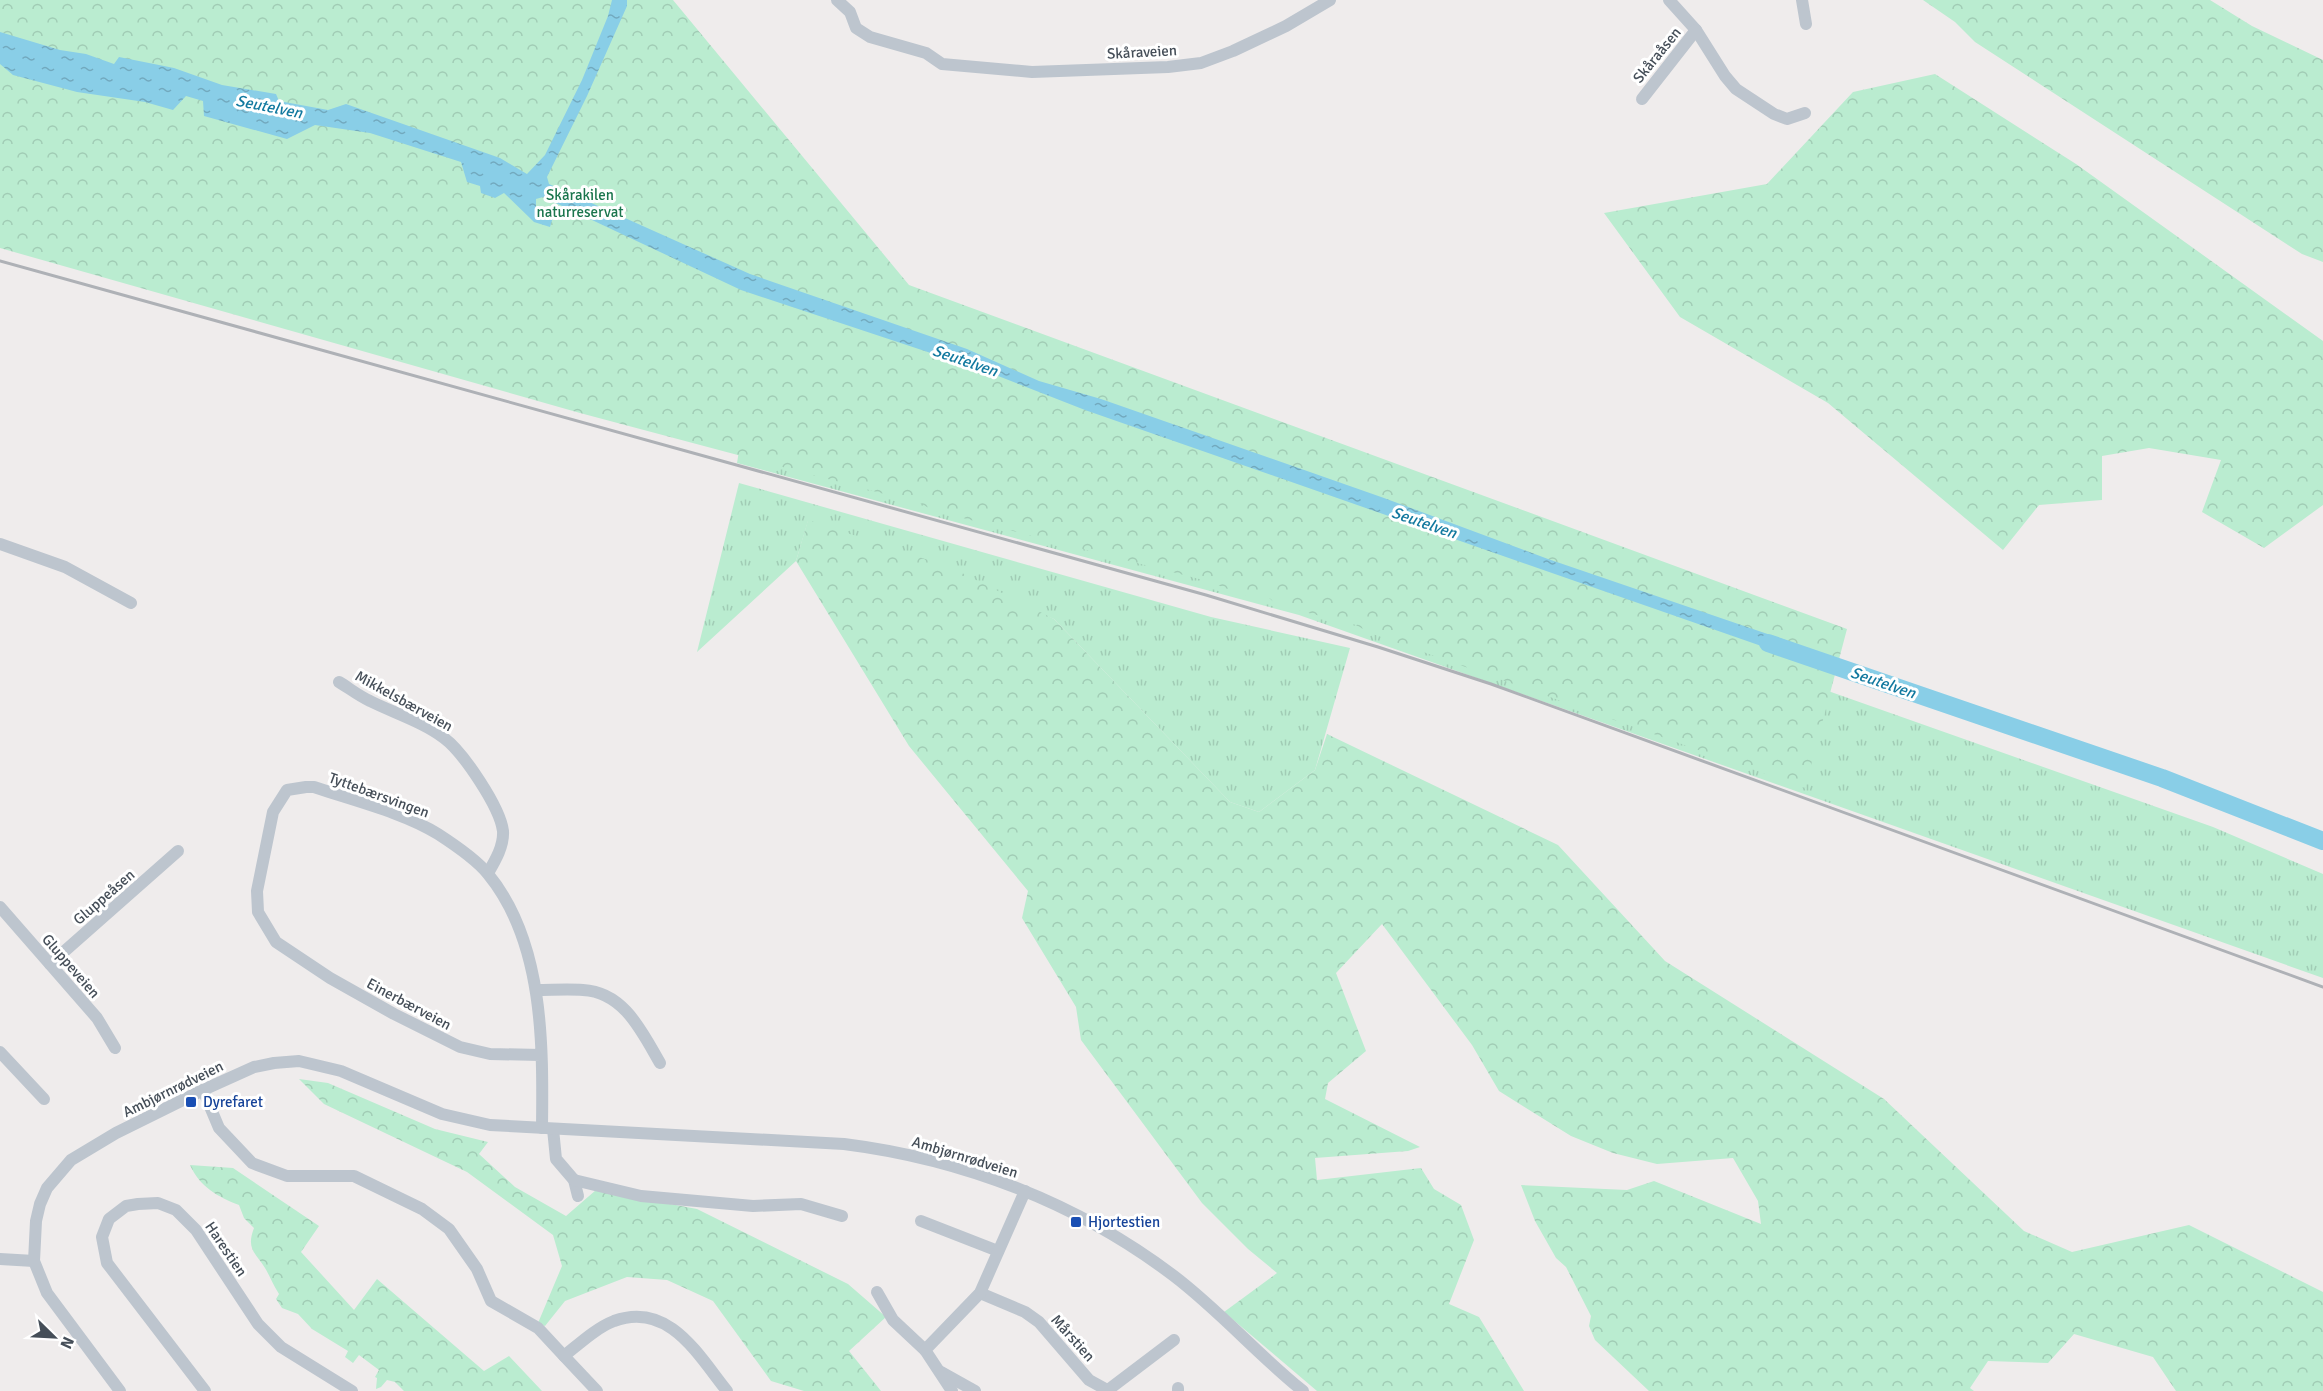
<svg xmlns="http://www.w3.org/2000/svg" width="2323" height="1391" font-family="Signika,sans-serif">
  <defs>
    <pattern id="grass-tufts" width="24" height="20" patternUnits="userSpaceOnUse" patternTransform="scale(1.5)"><rect width="24" height="20" fill="#baecd0"/><path d="M3 7l-1-3M5 7V3M7 7l1-3M15 17l-1-3M17 17v-4M19 17l1-3" fill="none" stroke="#a1ccb5"/></pattern>
    <pattern id="forest-crowns" width="20" height="18" patternUnits="userSpaceOnUse" patternTransform="scale(1.5)"><rect width="20" height="18" fill="#baecd0"/><path d="M2 6a3 3 0 1 1 6 0M12 15a3 3 0 1 1 6 0" fill="none" stroke="#a1ccb5"/></pattern>
    <pattern id="water-ripples" width="26" height="14" patternUnits="userSpaceOnUse" patternTransform="scale(1.5)"><rect width="26" height="14" fill="#89cee7"/><path d="M2 4q2-2 4 0t4 0M15 11q2-2 4 0t4 0" fill="none" stroke="#72a9be"/></pattern>
  </defs>
  <rect width="100%" height="100%" fill="#efecec"/>
  <g fill="url(#grass-tufts)">
    <polygon points="791,324 2213,827 2323,874 2323,978 1299,615 737,463 749,390"/>
    <polygon points="739,483 1211,617 1350,648 1315,770 1259,812 1230,802 1054,619 808,521 796,561 697,652"/>
  </g>
  <g fill="url(#forest-crowns)">
    <polygon points="0,0 673,0 909,285 1847,629 1805,788 1370,633 1356,625 1277,605 1267,596 1251,598 1207,581 932,510 922,504 580,413 0,248"/>
    <polygon points="1923,0 2210,0 2252,26 2323,60 2323,262 2302,254 1975,42 1955,22"/>
    <polygon points="1935,74 2076,164 2323,341 2323,505 2264,548 2202,512 2221,460 2149,448 2102,456 2102,500 2039,505 2003,550 1828,403 1680,317 1604,213 1767,184 1853,92"/>
    <polygon points="808,520 952,568 1054,619 1230,802 1259,812 1315,770 1327,734 1558,845 1665,961 1884,1099 2024,1231 2072,1252 2189,1225 2323,1292 2323,1391 2176,1391 2153,1357 2074,1334 2048,1363 1988,1361 1970,1388 1974,1391 1649,1391 1595,1340 1589,1326 1591,1316 1566,1267 1556,1258 1535,1221 1521,1185 1627,1190 1654,1181 1761,1224 1758,1201 1733,1158 1657,1164 1613,1153 1571,1136 1499,1091 1472,1045 1382,924 1336,973 1366,1051 1328,1083 1325,1099 1420,1147 1408,1151 1315,1158 1317,1180 1421,1168 1434,1189 1461,1205 1474,1240 1449,1304 1479,1317 1524,1391 1317,1391 1224,1312 1277,1273 1248,1249 1202,1203 1081,1040 1076,1007 1022,918 1028,891 909,746 796,561"/>
    <polygon points="299,1079 328,1083 435,1129 488,1142 479,1154 515,1187 566,1216 596,1190 697,1209 848,1284 886,1317 849,1351 881,1391 804,1391 771,1381 713,1301 667,1280 627,1277 565,1301 545,1326 538,1323 562,1266 553,1235 467,1172 324,1104"/>
    <path d="M190 1165 233 1168 319 1226 301 1252 354 1310 377 1279 484 1371 509 1356 542 1391H404L395 1382 387 1380 381 1387 376 1389 377 1378 375 1377 379 1370 359 1355 353 1363 345 1357 348 1351 312 1329 298 1314 282 1308 276 1299 279 1294C273 1285 270 1276 265 1268 255 1252 246 1249 254 1228L244 1218 239 1205C218 1197 200 1187 190 1165Z"/>
  </g>
  <polygon fill="url(#water-ripples)" points="612,0 627,0 627,6 587,96 547,177 549,184 750,274 967,349 1039,381 1101,399 1384,498 1548,559 1794,643 1787,655 1085,410 988,372 741,290 543,197 536,199 536,208 553,217 550,227 534,222 504,193 495,198 481,193 480,186 467,182 461,162 370,133 315,125 287,139 204,116 203,101 186,96 173,110 145,102 77,92 13,75 0,64 0,32 60,50 86,54 114,64 119,57 174,68 222,85 276,94 279,101 328,110 346,104 500,158 527,174 545,155 582,80 608,16"/>
  <g fill="none" stroke-linecap="round" stroke-linejoin="round">
    <polyline stroke="#89cee7" stroke-width="3" points="2320,840 2323,838"/>
    <polyline stroke="#89cee7" stroke-width="18" points="1768,643 2162,778 2323,841"/>
    <g stroke="#bdc5ce" stroke-width="12">
      <polyline points="837,0 850,12 856,28 870,37 926,53 942,64 1032,72 1168,67 1201,63 1233,51 1286,26 1330,0"/>
      <polyline points="1669,0 1696,30 1725,76 1736,89 1774,114 1787,119 1805,113"/>
      <polyline points="1802,0 1806,24"/>
      <polyline points="1642,99 1696,30"/>
      <polyline points="0,544 65,567 131,603"/>
      <path d="M339 682C349 688 359 696 370 701 394 713 423 722 444 738 463 752 500 807 503 831 504 846 495 861 488 873"/>
      <polyline points="0,907 97,1018 115,1048"/>
      <polyline points="50,964 178,851"/>
      <path d="M536 990C552 990 568 989 583 990 624 992 642 1032 660 1063"/>
      <polyline points="0,1052 44,1099"/>
      <path d="M541 1055 490 1054 460 1047 394 1014 330 978 276 942 258 912 257 891 273 812 287 790 306 787H314C352 800 405 813 438 834 455 845 476 859 488 874 544 942 543 1045 542 1128"/>
      <polyline points="203,1090 219,1128 252,1163 287,1176 354,1176 422,1209 449,1229 477,1269 491,1301 538,1328 564,1356"/>
      <polyline points="553,1129 556,1159 574,1180 578,1196"/>
      <polyline points="574,1180 641,1196 753,1206 801,1204 842,1216"/>
      <polyline points="921,1221 998,1251"/>
      <polyline points="0,1259 34,1261"/>
      <polyline points="877,1292 893,1320 925,1350"/>
      <polyline points="980,1293 1025,1312 1039,1322 1089,1380 1109,1391"/>
      <polyline points="941,1372 975,1391"/>
      <polyline points="1178,1388 1178,1391"/>
      <polyline points="1108,1390 1174,1340"/>
      <path d="M120 1391 47 1293 34 1261 36 1221 40 1204 47 1188 71 1160 116 1133 203 1090 254 1067 274 1063 299 1061 341 1071 442 1114 490 1125 844 1144C963 1159 1078 1203 1174 1276 1220 1311 1258 1355 1303 1391"/>
      <polyline points="205,1391 107,1263 102,1237 109,1219 126,1206 138,1204 158,1203 176,1210 196,1230 258,1324 281,1347 352,1391"/>
      <path d="M597 1391 564 1356C579 1344 596 1328 614 1321 669 1301 698 1355 727 1391"/>
      <polyline points="952,1391 925,1350 980,1293 1025,1191"/>
    </g>
    <polyline stroke="#aeb1b6" stroke-width="3" points="0,261 1206,595 1378,647 1491,684 2323,987"/>
  </g>
  <g fill="#1a4fb4" stroke="#fff" stroke-width="2">
    <rect x="185" y="1096" width="12" height="12" rx="3"/>
    <rect x="1070" y="1216" width="12" height="12" rx="3"/>
  </g>
  <g text-anchor="middle" dominant-baseline="central" stroke-width="6" stroke-linejoin="round" paint-order="stroke">
    <g font-size="15" fill="#454e58" stroke="#fff">
      <text transform="translate(1142 52) rotate(-3)">Skåraveien</text>
      <text transform="translate(1657 55) rotate(-51)">Skåraåsen</text>
      <text transform="translate(404 701) rotate(29)">Mikkelsbærveien</text>
      <text transform="translate(379 795) rotate(20)">Tyttebærsvingen</text>
      <text transform="translate(104 897) rotate(-41)">Gluppeåsen</text>
      <text transform="translate(71 966) rotate(49)">Gluppeveien</text>
      <text transform="translate(409 1004) rotate(28)">Einerbærveien</text>
      <text transform="translate(173 1089) rotate(-26)">Ambjørnrødveien</text>
      <text transform="translate(965 1157) rotate(17)">Ambjørnrødveien</text>
      <text transform="translate(226 1249) rotate(56)">Harestien</text>
      <text transform="translate(1073 1338) rotate(48)">Mårstien</text>
    </g>
    <g font-size="15" fill="#1a754d" stroke="#fff">
      <text x="580" y="195">Skårakilen<tspan x="580" dy="17">naturreservat</tspan></text>
    </g>
    <g font-size="15" fill="#164399" stroke="#fff" text-anchor="start">
      <text x="203" y="1102">Dyrefaret</text>
      <text x="1088" y="1222">Hjortestien</text>
    </g>
    <g font-size="16" font-style="italic" fill="#12799f" stroke="#fff">
      <text transform="translate(269 107) rotate(11)">Seutelven</text>
      <text transform="translate(965 361) rotate(19)">Seutelven</text>
      <text transform="translate(1424 523) rotate(19)">Seutelven</text>
      <text transform="translate(1883 683) rotate(19)">Seutelven</text>
    </g>
  </g>
  <g transform="translate(54 1337) rotate(114)" stroke="#ffffff" stroke-width="4.5" paint-order="stroke">
  <path d="M0-4.5L10 22L0 15L-10 22Z" fill="#454e58"/>
  <text y="-9" font-size="16" font-weight="bold" text-anchor="middle" fill="#454e58">N</text>
  </g>
</svg>
